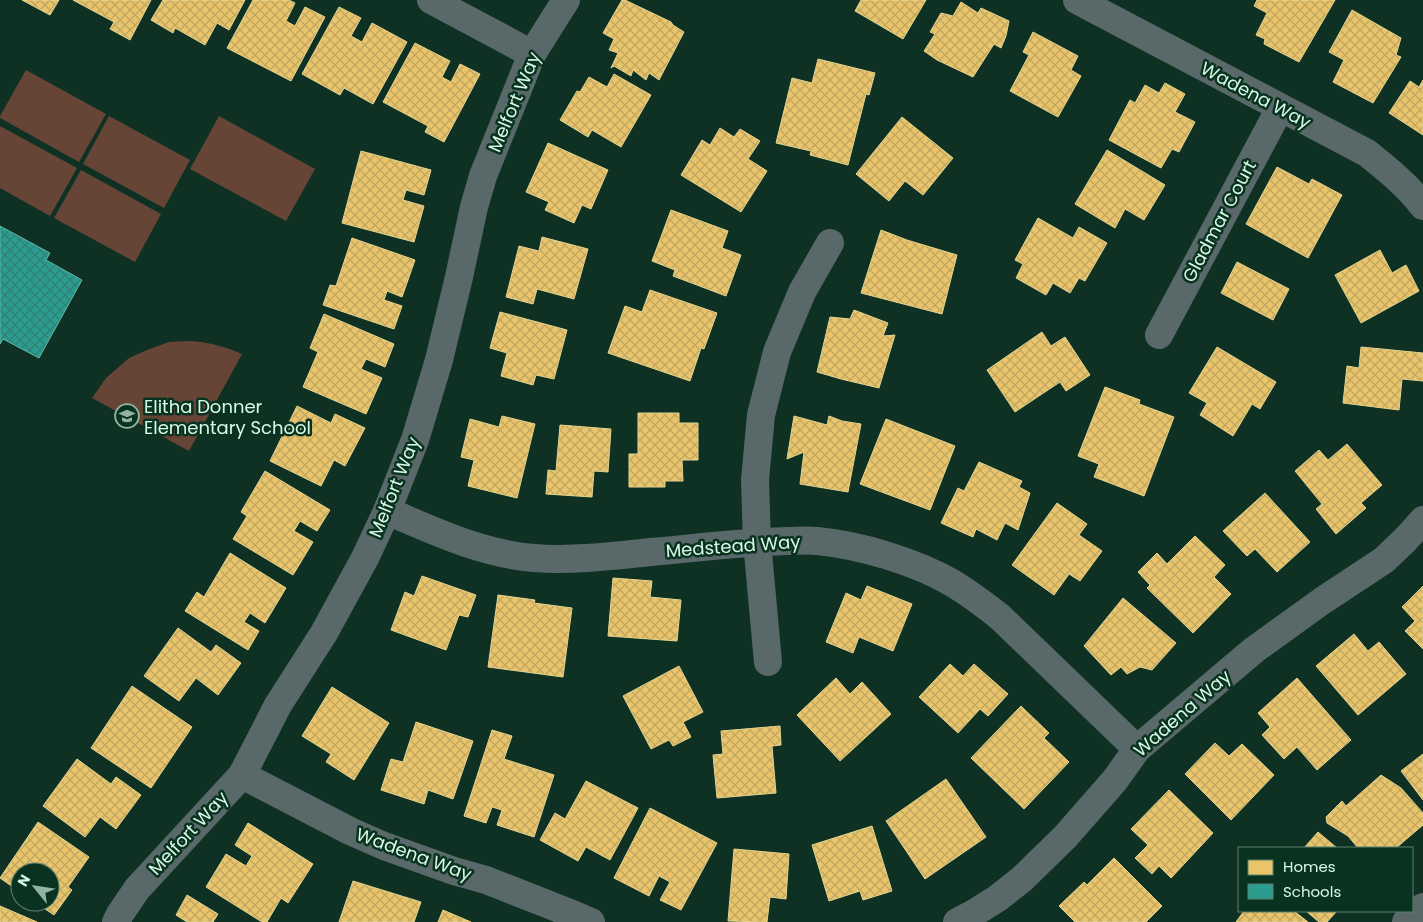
<svg xmlns="http://www.w3.org/2000/svg" width="1423" height="922" font-family="Poppins,sans-serif">
  <defs>
    <pattern id="homes-cross-hatch" width="8" height="8" patternUnits="userSpaceOnUse" patternTransform="scale(1.25)"><rect width="8" height="8" fill="#e9c46a"/><path d="M0 0l8 8M0 8l8-8" fill="none" stroke="#bfa661"/></pattern>
    <pattern id="schools-cross-hatch" width="8" height="8" patternUnits="userSpaceOnUse" patternTransform="scale(1.25)"><rect width="8" height="8" fill="#2a9d8f"/><path d="M0 0l8 8M0 8l8-8" fill="none" stroke="#328075"/></pattern>
  </defs>
  <rect width="100%" height="100%" fill="#0e3123"/>
  <g fill="#664536">
    <polygon points="26,70 106,114 79,162 0,118 0,116"/>
    <polygon points="109,116 190,160 164,208 83,164"/>
    <polygon points="219,116 315,169 286,221 190,169"/>
    <polygon points="0,126 77,168 50,216 0,188"/>
    <polygon points="81,170 161,214 135,262 54,218"/>
    <path d="M189 341C208 342 224 346 242 354L189 451 92 398 106 378 129 358 147 350 169 342Z"/>
  </g>
  <g fill="url(#homes-cross-hatch)" stroke="#e3d48f">
    <polygon points="22,0 59,0 50,15"/>
    <polygon points="73,0 151,0 130,40 110,29 114,22"/>
    <polygon points="163,0 245,0 229,30 217,23 205,45 175,28 173,33 151,20"/>
    <polygon points="253,0 289,0 295,3 286,21 295,26 305,7 325,17 291,81 227,48"/>
    <polygon points="622,0 625,0 671,22 673,25 684,32 659,80 649,73 646,80 633,70 631,76 614,66 611,68 618,53 609,50 614,39 603,33"/>
    <polygon points="861,0 926,0 903,39 855,11"/>
    <polygon points="1257,0 1335,0 1299,62 1264,44 1265,39 1256,35 1267,13 1254,6"/>
    <polygon points="961,2 978,13 981,8 1009,21 1006,36 1001,48 994,44 973,77 937,60 924,51 935,34 930,32 941,13 953,16"/>
    <polygon points="339,7 361,18 351,36 362,42 372,23 407,42 373,104 344,88 340,95 302,74"/>
    <polygon points="1352,10 1401,38 1396,55 1401,57 1373,103 1333,82 1344,60 1329,52"/>
    <polygon points="1033,32 1078,56 1071,70 1081,76 1058,117 1010,91 1029,55 1023,52"/>
    <polygon points="415,43 450,61 442,77 451,82 460,64 480,74 444,142 425,132 428,126 383,102"/>
    <polygon points="818,59 875,73 869,95 866,94 848,165 810,155 811,151 776,143 792,78 812,83"/>
    <polygon points="614,74 651,95 621,147 592,130 588,137 560,120 577,91 580,92 589,77 607,87"/>
    <polygon points="1423,80 1423,135 1389,113 1410,81 1419,87"/>
    <polygon points="1165,83 1185,94 1175,112 1195,122 1179,152 1172,149 1161,168 1109,140 1130,100 1135,103 1145,85 1159,93"/>
    <polygon points="902,117 953,158 923,195 905,181 889,201 856,174"/>
    <polygon points="720,128 734,137 740,129 760,141 748,159 767,171 741,212 681,175 702,140 710,145"/>
    <polygon points="548,143 608,170 591,209 582,205 574,223 545,210 549,202 526,192"/>
    <polygon points="1107,150 1165,185 1144,220 1125,209 1115,228 1075,204"/>
    <polygon points="361,151 431,170 424,195 406,190 403,200 424,206 414,242 342,223"/>
    <polygon points="1277,167 1309,184 1312,179 1342,195 1308,258 1246,224"/>
    <polygon points="671,210 728,231 722,248 741,255 726,296 673,276 675,270 652,261"/>
    <polygon points="1038,218 1073,238 1079,227 1107,243 1085,281 1079,278 1070,293 1053,283 1046,295 1016,278 1023,264 1015,260"/>
    <polygon points="881,230 907,240 957,255 942,314 861,293"/>
    <polygon points="542,237 588,249 574,299 537,289 533,304 506,297 519,246 539,251"/>
    <polygon points="352,238 415,260 402,297 387,291 384,300 402,306 394,329 323,305 330,285 336,286"/>
    <polygon points="1380,250 1392,273 1406,265 1419,291 1361,323 1335,275"/>
    <polygon points="1237,262 1289,289 1273,320 1221,293"/>
    <polygon points="650,290 717,313 704,349 701,348 690,381 608,353 625,306 642,312"/>
    <polygon points="854,310 888,323 883,336 895,335 879,388 841,379 817,372 830,317 850,319"/>
    <polygon points="500,312 567,330 554,379 536,375 533,385 501,376 507,353 490,348"/>
    <polygon points="324,314 394,344 385,367 366,359 361,369 382,378 366,414 303,387 318,352 310,348"/>
    <polygon points="1042,332 1051,346 1065,337 1090,375 1066,391 1060,382 1015,412 987,370"/>
    <polygon points="1217,347 1276,382 1260,409 1252,404 1233,436 1200,415 1207,403 1189,393"/>
    <polygon points="1361,347 1423,353 1423,381 1402,379 1399,410 1343,403 1347,366 1359,368"/>
    <polygon points="1105,387 1140,400 1139,404 1174,417 1144,496 1094,477 1099,464 1078,456"/>
    <polygon points="297,406 331,423 335,414 365,428 345,466 334,460 321,486 270,461"/>
    <polygon points="638,413 679,413 679,423 698,423 698,460 682,460 683,481 665,481 665,487 629,487 629,454 638,454"/>
    <polygon points="502,416 535,424 517,498 468,486 474,460 461,457 470,419 499,427"/>
    <polygon points="794,416 827,425 829,416 842,421 861,424 848,492 800,484 804,452 787,459"/>
    <polygon points="886,419 955,446 930,510 860,484"/>
    <polygon points="560,425 611,429 608,472 594,471 592,497 546,494 548,470 556,471"/>
    <polygon points="1347,444 1382,485 1361,503 1366,508 1336,534 1316,509 1322,504 1295,471 1319,450 1328,460"/>
    <polygon points="979,462 1022,481 1019,487 1030,493 1018,530 1005,523 997,540 976,529 973,537 941,523 958,488 964,491"/>
    <polygon points="265,471 330,510 317,531 300,521 294,531 313,542 293,575 233,539 247,516 241,512"/>
    <polygon points="1265,493 1310,542 1277,572 1255,549 1247,556 1223,531"/>
    <polygon points="1057,503 1087,524 1079,535 1102,551 1080,581 1069,574 1054,595 1012,565"/>
    <polygon points="1195,536 1225,565 1214,577 1231,594 1193,633 1147,588 1150,585 1138,572 1157,553 1167,564"/>
    <polygon points="230,553 286,588 265,623 250,613 244,622 259,631 248,650 185,611 197,592 204,597"/>
    <polygon points="422,576 476,595 468,617 459,615 446,650 391,630 405,592 414,596"/>
    <polygon points="613,578 652,581 650,597 681,600 677,641 608,636"/>
    <polygon points="867,586 912,604 893,651 859,637 853,653 826,642 846,593 861,600"/>
    <polygon points="1423,586 1423,649 1405,631 1415,621 1402,607"/>
    <polygon points="498,595 535,600 534,603 572,608 563,677 488,667"/>
    <polygon points="1123,598 1176,643 1152,670 1140,667 1127,674 1121,667 1111,675 1084,646"/>
    <polygon points="178,628 211,652 216,645 241,663 218,695 196,678 179,701 144,676"/>
    <polygon points="1354,634 1368,651 1379,642 1406,674 1358,715 1316,666"/>
    <polygon points="950,664 963,676 974,664 1008,694 988,716 980,709 958,733 919,697"/>
    <polygon points="679,666 703,712 683,722 691,737 673,746 669,740 651,749 623,696"/>
    <polygon points="836,678 850,694 862,682 891,714 840,761 797,715"/>
    <polygon points="1297,678 1351,740 1317,770 1297,747 1284,759 1262,735 1270,727 1258,713"/>
    <polygon points="132,686 192,727 151,788 91,748"/>
    <polygon points="332,687 389,723 354,780 326,762 331,754 302,736"/>
    <polygon points="1021,706 1049,733 1044,738 1069,762 1024,809 971,758"/>
    <polygon points="416,722 473,741 453,799 428,790 424,804 381,790 391,759 403,762"/>
    <polygon points="780,726 781,745 772,746 776,793 717,798 713,755 723,754 721,731"/>
    <polygon points="492,730 512,736 504,759 554,775 534,837 497,825 502,810 492,807 486,823 464,816"/>
    <polygon points="1215,743 1229,756 1242,744 1274,775 1231,820 1185,774"/>
    <polygon points="1423,754 1423,800 1401,771"/>
    <polygon points="77,759 111,784 116,777 141,795 116,829 100,817 85,837 43,806"/>
    <polygon points="1381,775 1401,788 1423,813 1423,825 1396,848 1358,848 1348,836 1327,823 1326,817 1342,801 1346,806"/>
    <polygon points="946,779 986,837 925,879 886,821"/>
    <polygon points="586,781 638,808 610,860 586,847 578,861 540,840 555,813 565,819"/>
    <polygon points="1169,790 1213,833 1171,878 1159,866 1152,874 1135,858 1148,845 1131,829"/>
    <polygon points="650,808 717,843 681,910 660,900 670,882 659,876 649,896 614,878"/>
    <polygon points="38,822 89,857 68,887 72,890 54,915 35,902 50,902 50,872 20,872 20,892 0,878"/>
    <polygon points="248,823 313,864 288,903 281,898 267,922 262,922 206,887 226,854 246,866 252,856 235,845"/>
    <polygon points="872,826 892,891 863,900 860,891 829,901 812,845"/>
    <polygon points="1318,832 1337,848 1304,848"/>
    <polygon points="734,849 789,854 786,899 770,897 767,922 728,921"/>
    <polygon points="1114,858 1162,906 1146,922 1075,922 1059,906 1084,882 1087,885"/>
    <polygon points="353,881 421,902 414,922 339,922"/>
    <polygon points="187,895 218,914 213,922 187,922 176,915"/>
    <polygon points="0,906 37,922 0,922"/>
    <polygon points="443,910 471,922 438,922"/>
    <polygon points="1244,911 1294,911 1308,922 1236,922"/>
    <polygon points="1306,911 1337,911 1327,922 1319,922"/>
  </g>
  <polygon fill="url(#schools-cross-hatch)" stroke="#5eb9a9" points="0,226 50,253 46,260 82,280 39,358 3,339 0,344"/>
  <g fill="none" stroke-linecap="round" stroke-linejoin="round">
    <g stroke="#596869" stroke-width="28">
      <polyline points="431,0 532,54"/>
      <path d="M1077 0 1367 153C1387 169 1407 185 1423 206"/>
      <polyline points="1159,335 1280,108"/>
      <path d="M387 511C434 531 482 554 534 558 573 561 612 556 651 552 696 548 742 542 787 541 797 541 807 540 817 541 860 545 917 562 954 584 970 594 985 605 1000 617L1137 749"/>
      <polyline points="768,662 757,542 755,480 761,415 777,352 802,292 830,243"/>
      <polyline points="242,775 350,831 384,846 454,871 486,880 575,915 591,922"/>
      <polyline points="116,922 120,914 137,889 242,775 278,705 324,633 365,558 387,511 415,440 439,360 459,277 474,207 483,176 532,54 566,0"/>
      <polyline points="957,922 974,913 998,898 1022,879 1065,837 1115,780 1137,749 1254,650 1322,601 1384,560 1406,539 1423,520"/>
      <polyline points="1406,922 1423,907"/>
    </g>
  </g>
  <defs>
    <g id="school-ring" transform="scale(1.25)"><circle r="9.5" fill="#0a3220" stroke="#90b4a1" stroke-width="1.5"/><path d="M0-5L7-2L0 1L-7-2ZM-4 1L0 2.5L4 1V4Q0 6-4 4Z" fill="#90b4a1"/></g>
  </defs>
  <g fill-rule="evenodd">
    <use href="#school-ring" x="127" y="416"/>
  </g>
  <g text-anchor="middle" dominant-baseline="central" stroke-width="5" stroke-linejoin="round" paint-order="stroke">
    <g font-size="18" fill="#d6fae5" stroke="#0a3220">
      <text transform="translate(1256 95) rotate(28)">Wadena Way</text>
      <text transform="translate(514 102) rotate(-67)">Melfort Way</text>
      <text transform="translate(1219 221) rotate(-62)">Gladmar Court</text>
      <text transform="translate(394 487) rotate(-68)">Melfort Way</text>
      <text transform="translate(733 546) rotate(-4)">Medstead Way</text>
      <text transform="translate(1182 713) rotate(-41)">Wadena Way</text>
      <text transform="translate(188 833) rotate(-47)">Melfort Way</text>
      <text transform="translate(414 854) rotate(20)">Wadena Way</text>
    </g>
    <g font-size="18" fill="#d6fae5" stroke="#0a3220" text-anchor="start">
      <text x="144" y="406">Elitha Donner<tspan x="144" dy="21">Elementary School</tspan></text>
    </g>
  </g>
  <rect x="1238" y="847" width="175" height="65" fill="#0a3220" stroke="#5c826f"/>
  <rect x="1248" y="860" width="25" height="15" fill="#e9c46a" stroke="#5c826f"/>
  <text x="1283" y="872" font-size="15" fill="#d6fae5">Homes</text>
  <rect x="1248" y="884" width="25" height="15" fill="#2a9d8f" stroke="#5c826f"/>
  <text x="1283" y="897" font-size="15" fill="#d6fae5">Schools</text>
  <g transform="translate(35 887) rotate(300)"><circle r="24" fill="#0a3220" stroke="#5c826f"/>
  <path d="M0-4L9 19L0 12L-9 19Z" fill="#90b4a1"/>
  <text y="-8" font-size="14" font-weight="bold" text-anchor="middle" fill="#d6fae5">N</text>
  </g>
</svg>
